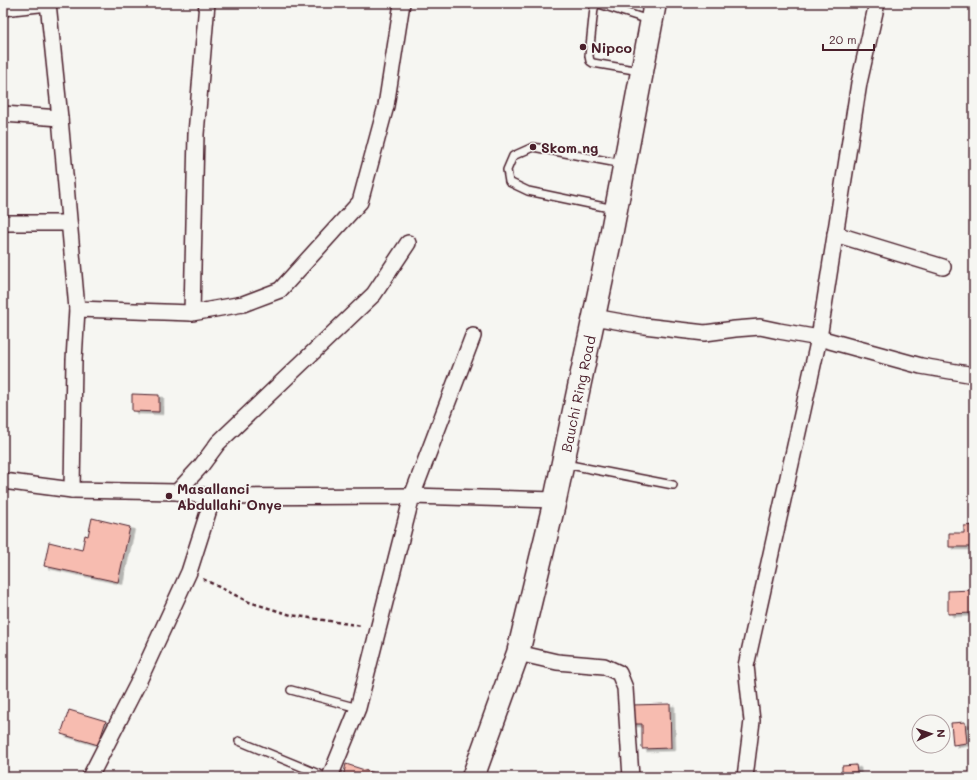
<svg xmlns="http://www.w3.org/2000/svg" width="977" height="780" font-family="Mali,sans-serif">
  <defs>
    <filter id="shadow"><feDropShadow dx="4.5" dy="2.5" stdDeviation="0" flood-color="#0004"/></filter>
  </defs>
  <rect width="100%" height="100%" fill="#f6f6f2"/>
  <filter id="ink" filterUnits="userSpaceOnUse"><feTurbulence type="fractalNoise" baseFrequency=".025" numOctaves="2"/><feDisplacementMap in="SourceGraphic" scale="8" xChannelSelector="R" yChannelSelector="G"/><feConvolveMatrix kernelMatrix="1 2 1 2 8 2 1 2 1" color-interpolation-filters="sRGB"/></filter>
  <g filter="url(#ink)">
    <g fill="#f7bcb0" stroke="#4a1f2b" filter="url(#shadow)">
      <polygon points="132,394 159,395 159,412 132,411"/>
      <polygon points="92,518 130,527 118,582 44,566 49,542 82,550 85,535 88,536"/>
      <polygon points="974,525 974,547 949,547 949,533 964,533 964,526"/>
      <polygon points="973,590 973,613 948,614 948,591"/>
      <polygon points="670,704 671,748 642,749 642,724 631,724 631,705"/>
      <polygon points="69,710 106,721 98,745 61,734"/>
      <polygon points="965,722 967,743 953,745 951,723"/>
      <polygon points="346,764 380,775 379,777 343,777"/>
      <polygon points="856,765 857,772 842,773 842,766"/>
    </g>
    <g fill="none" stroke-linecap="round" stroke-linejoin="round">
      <g stroke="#4a1f2b" stroke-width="10">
        <g id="service">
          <polyline points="640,71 593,63 590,61 589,56 594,8 596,5 599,4 649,20"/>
          <polyline points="614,209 528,191 509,182 507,170 513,156 533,147 623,164"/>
          <polyline points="565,464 673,485"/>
          <polyline points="291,690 358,708"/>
          <polyline points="239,741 326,777"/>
        </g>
      </g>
      <g stroke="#4a1f2b" stroke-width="18">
        <g id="minor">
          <polyline points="48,3 60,118"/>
          <polyline points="3,8 48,3"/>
          <polyline points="3,114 60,118 77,309 192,313 243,304 280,290 360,202 386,106 402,3"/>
          <polyline points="3,223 68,223"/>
          <polyline points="835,234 943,267"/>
          <polyline points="192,313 196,134 207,3"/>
          <polyline points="594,317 644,326 705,333 735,329 760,327 779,331 819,338 921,366 974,375"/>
          <polyline points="3,481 72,490 177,492 213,497 412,496 555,500"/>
          <polyline points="72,490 74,360 77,309"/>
          <polyline points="177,492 201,466 218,443 374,294 408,243"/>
          <polyline points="518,653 557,662 604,666 619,673 625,688 631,777"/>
          <polyline points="90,777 137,685 189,572 213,497"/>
          <polyline points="330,777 358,708 412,496 473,336"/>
          <polyline points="745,777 752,721 746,666 819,338 859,83 877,3"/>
        </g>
      </g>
      <g stroke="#4a1f2b" stroke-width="25">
        <g id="primary">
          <path id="s1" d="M473 777 518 653 555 500 610 241 655 3"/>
        </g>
      </g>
      <polyline stroke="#4a1f2b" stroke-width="2.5" stroke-dasharray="4 3" stroke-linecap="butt" points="203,579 249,602 291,615 362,626"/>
      <use href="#service" stroke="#f6f6f2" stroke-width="7"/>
      <use href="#minor" stroke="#f6f6f2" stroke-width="15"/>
      <use href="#primary" stroke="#f6f6f2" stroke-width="22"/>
    </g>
  </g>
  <g fill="#4a1f2b" stroke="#f6f6f2" stroke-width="1.5">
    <circle cx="583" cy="47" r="4"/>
    <circle cx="533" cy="147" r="4"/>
    <circle cx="169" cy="496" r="4"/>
  </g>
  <g text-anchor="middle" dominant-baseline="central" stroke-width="3.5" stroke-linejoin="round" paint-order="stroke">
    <g font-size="14" font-weight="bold" fill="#4a1f2b" stroke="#f6f6f2" text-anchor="start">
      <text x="591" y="47">Nipco</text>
      <text x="541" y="147">Skom ng</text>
      <text x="177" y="488">Masallanci<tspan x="177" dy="16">Abdullahi Onye</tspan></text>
    </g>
    <g font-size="14" fill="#4a1f2b" stroke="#f6f6f2">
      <text stroke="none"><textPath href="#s1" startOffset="398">Bauchi Ring Road</textPath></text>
    </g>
  </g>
  <rect width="977" height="780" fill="none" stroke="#f6f6f2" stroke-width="16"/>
  <rect x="8" y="8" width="961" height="764" fill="none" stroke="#4a1f2b" stroke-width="1.5" filter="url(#ink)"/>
  <g transform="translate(931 734) rotate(87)"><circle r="19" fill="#f6f6f2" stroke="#b1a0a2"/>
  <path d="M0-3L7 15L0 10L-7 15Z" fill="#4a1f2b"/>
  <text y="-6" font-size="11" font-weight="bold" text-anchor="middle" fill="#4a1f2b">N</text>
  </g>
  <path d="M823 44v6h51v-6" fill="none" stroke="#4a1f2b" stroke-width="2"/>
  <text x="829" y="44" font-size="12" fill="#4a1f2b" stroke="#f6f6f2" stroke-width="3" paint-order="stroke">20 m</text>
</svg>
